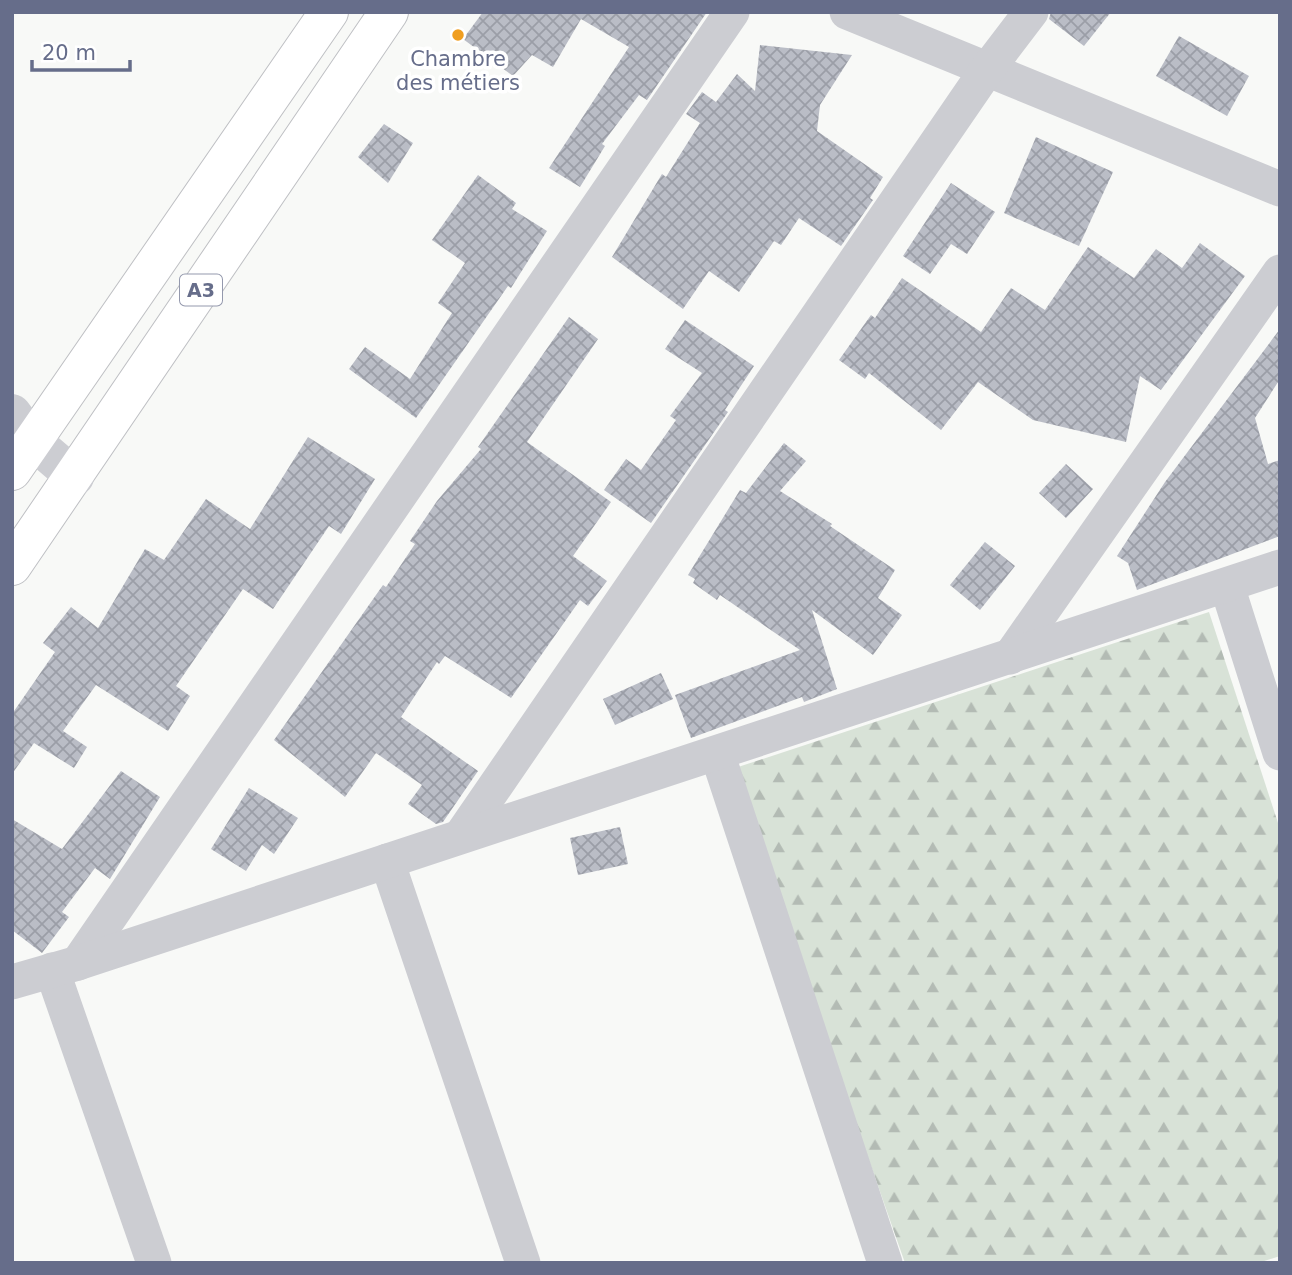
<svg xmlns="http://www.w3.org/2000/svg" width="1292" height="1275" font-family="'DejaVu Sans',sans-serif">
  <defs>
    <pattern id="forest-firs" width="22" height="20" patternUnits="userSpaceOnUse" patternTransform="scale(1.75)"><rect width="22" height="20" fill="#d8e2d7"/><path d="M5 1l3.5 6h-7zM16 11l3.5 6h-7z" fill="#b3bbb4"/></pattern>
    <pattern id="building-cross-hatch" width="8" height="8" patternUnits="userSpaceOnUse" patternTransform="scale(1.75)"><rect width="8" height="8" fill="#babdc6"/><path d="M0 0l8 8M0 8l8-8" fill="none" stroke="#9b9ea7"/></pattern>
  </defs>
  <rect width="100%" height="100%" fill="#f8f9f7"/>
  <polygon fill="url(#forest-firs)" points="1209,612 1280,829 1280,1256 1258,1263 905,1263 732,769"/>
  <g fill="url(#building-cross-hatch)">
    <polygon points="483,12 707,12 647,100 639,95 602,144 605,146 580,187 549,168 629,47 581,19 553,67 532,55 513,76 463,39"/>
    <polygon points="1051,12 1111,12 1084,46 1049,19"/>
    <polygon points="1179,36 1249,76 1227,116 1156,76"/>
    <polygon points="760,45 852,55 820,105 817,131 883,177 870,198 873,200 841,246 799,218 781,245 774,241 739,292 709,271 683,309 612,257 662,174 666,177 700,123 686,114 702,92 716,102 737,74 755,91"/>
    <polygon points="384,124 413,143 388,183 358,157"/>
    <polygon points="1036,137 1113,172 1079,246 1004,213"/>
    <polygon points="478,175 516,203 512,209 547,231 511,288 508,286 416,418 349,369 365,347 410,379 452,313 438,303 465,263 432,240"/>
    <polygon points="951,183 995,212 967,254 951,244 930,274 903,256"/>
    <polygon points="1200,243 1245,276 1161,390 1140,376 1126,442 1033,420 978,382 941,430 869,373 865,379 839,360 871,315 875,318 902,278 981,332 1011,288 1045,310 1088,247 1134,278 1156,249 1182,268"/>
    <polygon points="569,317 598,339 527,442 611,502 573,556 607,581 588,606 580,600 511,698 445,656 439,664 437,662 401,717 478,771 443,822 436,824 408,804 422,785 376,753 345,797 274,740 383,585 386,587 415,544 410,541 437,501 481,449 478,447"/>
    <polygon points="685,320 754,366 725,410 728,412 651,523 604,490 626,459 641,470 676,420 670,416 702,373 665,349"/>
    <polygon points="1280,329 1280,379 1255,418 1268,464 1280,460 1280,536 1137,590 1128,563 1117,556 1165,482"/>
    <polygon points="308,437 375,479 341,534 329,526 273,609 243,589 176,686 190,696 168,731 96,685 63,731 87,747 74,768 34,743 12,774 12,714 55,652 43,643 71,607 98,628 145,549 164,560 206,499 250,529"/>
    <polygon points="784,443 806,461 780,491 832,524 830,526 895,570 878,598 902,615 873,655 812,610 837,689 804,702 802,697 691,738 675,695 800,650 720,595 717,600 693,583 695,579 688,575 740,490 746,493"/>
    <polygon points="1066,464 1093,489 1066,518 1039,493"/>
    <polygon points="985,542 1015,566 980,610 950,585"/>
    <polygon points="661,673 673,699 615,725 603,699"/>
    <polygon points="121,771 160,797 110,879 95,868 62,912 69,917 42,953 12,930 12,819 62,849"/>
    <polygon points="249,788 298,818 274,854 262,845 246,871 211,849"/>
    <polygon points="620,827 628,864 578,875 570,838"/>
  </g>
  <g fill="none" stroke-linecap="round" stroke-linejoin="round">
    <g stroke="#bfc0c4" stroke-width="40">
      <g id="trunk">
        <polyline points="12,471 329,12"/>
        <polyline points="12,566 389,12"/>
      </g>
    </g>
    <g stroke="#cccdd2" stroke-width="35">
      <polyline points="847,12 1280,189"/>
      <polyline points="1227,586 1280,753"/>
      <polyline points="1010,657 1280,272"/>
      <polyline points="717,753 885,1263"/>
      <polyline points="461,836 986,71 1031,12"/>
      <polyline points="387,861 523,1263"/>
      <polyline points="78,963 732,12"/>
      <polyline points="52,970 154,1263"/>
      <polyline points="12,982 78,963 1280,567"/>
    </g>
    <polyline stroke="#cccdd2" stroke-width="38" points="12,413 33,441 75,477"/>
    <use href="#trunk" stroke="#fff" stroke-width="38"/>
  </g>
  <circle fill="#f09e20" stroke="#fff" stroke-width="2.5" cx="458" cy="35" r="7"/>
  <g text-anchor="middle" dominant-baseline="central" stroke-width="7" stroke-linejoin="round" paint-order="stroke">
    <rect fill="#fff" stroke="#9499ad" stroke-width="2" x="180" y="274.5" width="42" height="31" rx="5"/>
    <g font-size="19" font-weight="bold" fill="#666d8a">
      <text x="201" y="290">A3</text>
    </g>
    <g font-size="21" fill="#666d8a" stroke="#fff">
      <text x="458" y="59">Chambre<tspan x="458" dy="24">des métiers</tspan></text>
    </g>
  </g>
  <rect width="1292" height="1275" fill="none" stroke="#666d8a" stroke-width="28"/>
  <path d="M32 60v10h98v-10" fill="none" stroke="#666d8a" stroke-width="3.5"/>
  <text x="42" y="60" font-size="21" fill="#666d8a" stroke="#ffffff" stroke-width="5" paint-order="stroke">20 m</text>
</svg>
